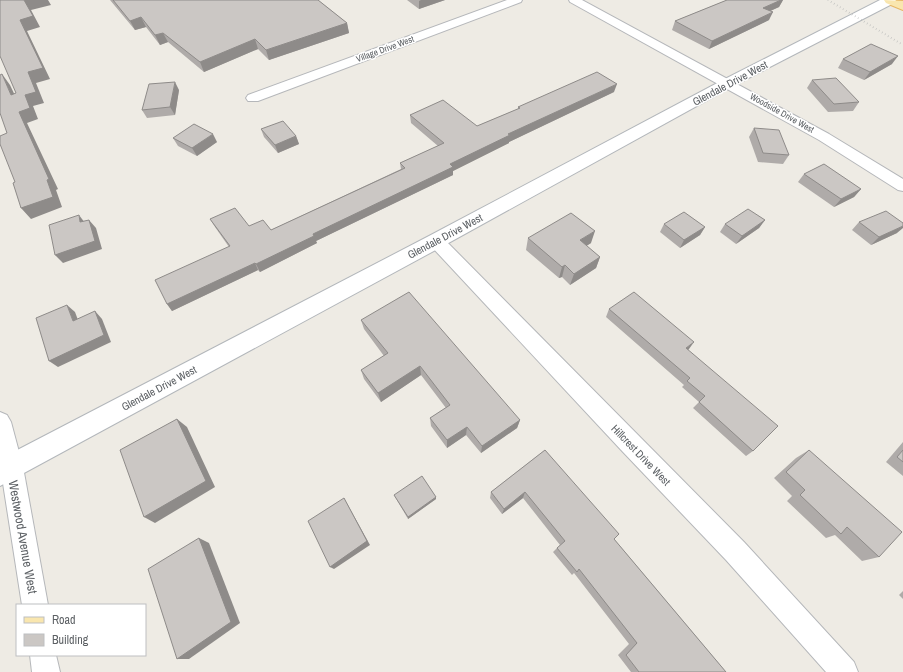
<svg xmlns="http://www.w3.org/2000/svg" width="903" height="672" font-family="'Archivo Narrow',sans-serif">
  <rect width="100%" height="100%" fill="#eeebe4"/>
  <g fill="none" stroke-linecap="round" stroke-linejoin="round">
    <g stroke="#b5b7ba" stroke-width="2">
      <g id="street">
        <polygon points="507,0 522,0 521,2 258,101 248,101 246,98 248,95"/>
        <polygon points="569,0 582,0 829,134 903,179 903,191 898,190 819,140 570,2"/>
        <polygon points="436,235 442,237 744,542 854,662 858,672 826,672 726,560 623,452 430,245 428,241 430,237"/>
        <polygon points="0,412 7,415 11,422 23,467 48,605 22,605 0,464"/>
        <polygon points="30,655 56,655 60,672 32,672"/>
      </g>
    </g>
    <g stroke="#b3b7bb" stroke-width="2">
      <polygon id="secondary" points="880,0 896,0 894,3 733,86 443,246 0,486 0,459 429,236 723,80"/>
    </g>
    <g stroke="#e7b664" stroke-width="2">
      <polygon id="primary" points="884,0 903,1 903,10 886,3"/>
    </g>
    <use href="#street" fill="#fff" fill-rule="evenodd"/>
    <use href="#secondary" fill="#fff" fill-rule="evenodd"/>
    <use href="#primary" fill="#f9e6ae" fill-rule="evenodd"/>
    <polyline stroke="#b3b4b4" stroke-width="2" stroke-dasharray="0.5 3" stroke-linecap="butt" points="828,0 903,45"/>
  </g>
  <g fill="#afaba9">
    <polygon points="110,0 318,0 347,23 349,33 269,60 258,49 204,72 168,42 160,45 146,27 135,30"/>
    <polygon points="407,0 445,0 419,9"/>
    <polygon points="727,0 783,0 779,7 770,11 769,20 709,49 672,30 675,21"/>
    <polygon points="843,59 892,64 864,80 838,68"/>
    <polygon points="812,80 859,102 853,111 828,112 807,88"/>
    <polygon points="179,90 175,115 147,118 142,110"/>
    <polygon points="614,92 509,142 509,143 453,171 453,175 316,241 317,243 260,272 258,270 172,311 167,304 229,247 215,227 210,219 271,230 401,169 400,163 438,146 411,123 410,115 477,126 518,109 518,107"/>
    <polygon points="754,128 789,155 783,164 758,162 749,137"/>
    <polygon points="261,129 296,136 299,144 278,153 264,137"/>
    <polygon points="173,138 217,142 197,156 178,146"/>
    <polygon points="804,174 861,189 854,197 834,207 798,182"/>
    <polygon points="765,220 759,228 736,244 720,232 725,224"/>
    <polygon points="859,222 897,233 871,245 852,230"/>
    <polygon points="664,224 705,227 700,235 680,248 660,232"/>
    <polygon points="528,238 591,243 586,246 600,257 596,268 570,285 562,277 559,278 526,250"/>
    <polygon points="609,309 689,349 688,350 753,451 746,456 693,408 699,402 682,387 684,385 606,317"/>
    <polygon points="361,320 520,420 517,428 481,453 466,435 447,448 431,426 430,418 446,408 421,375 381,402 364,379 361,370 384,356 364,329"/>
    <polygon points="903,442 903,476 886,462"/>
    <polygon points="545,450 614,539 726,672 631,672 618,655 629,644 574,573 572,575 553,552 560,545 523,498 502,514 490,498 491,492"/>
    <polygon points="809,450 879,557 862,561 835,535 826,538 787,501 792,496 774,478 796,458"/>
    <polygon points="394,495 436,497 436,499 408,519"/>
    <polygon points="903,591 903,599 899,595"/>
  </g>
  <g fill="#8e8b89">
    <polygon points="24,0 48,0 51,5 31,10 40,27 27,31 50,79 36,83 44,103 33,106 38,119 27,123 58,189 56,190 62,207 31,219 21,208 19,112 25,95 28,72 20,20"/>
    <polygon points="421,0 445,0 419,9 419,1"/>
    <polygon points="781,0 783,0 779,7 759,16 763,8"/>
    <polygon points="773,12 769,20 709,49 712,41"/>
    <polygon points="141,17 146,27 135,30 130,21"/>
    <polygon points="347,23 349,33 269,60 266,50"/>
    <polygon points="163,33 168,42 160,45 155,35"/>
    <polygon points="255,39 258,49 204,72 200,62"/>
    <polygon points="898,56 892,64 864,80 870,72"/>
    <polygon points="2,74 10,85 20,106 11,95"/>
    <polygon points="175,82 179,90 175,115 170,107"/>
    <polygon points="617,84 614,92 509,142 509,143 453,171 453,175 316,241 317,243 260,272 256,264 313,234 508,134"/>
    <polygon points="213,134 217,142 197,156 192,148"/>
    <polygon points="296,136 299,144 278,153 275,145"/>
    <polygon points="861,189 854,197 834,207 841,199"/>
    <polygon points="79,215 85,223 80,222"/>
    <polygon points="89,220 96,228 102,249 63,263 55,255"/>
    <polygon points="765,220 759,228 736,244 742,236"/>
    <polygon points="903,226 903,228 897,233 871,245 879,237"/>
    <polygon points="705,227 700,235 680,248 684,240"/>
    <polygon points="595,231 591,243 577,252 580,240"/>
    <polygon points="600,257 596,268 570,285 574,274"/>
    <polygon points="255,263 258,270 172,311 167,304"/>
    <polygon points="565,265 562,277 559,278 562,267"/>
    <polygon points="67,305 75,312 81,328 73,321"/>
    <polygon points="95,311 102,319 111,342 58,367 49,361"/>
    <polygon points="694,342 689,349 681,355 686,348"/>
    <polygon points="420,366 421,375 381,402 378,393"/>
    <polygon points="177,419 187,427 215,487 155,523 144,517"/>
    <polygon points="520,420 517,428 481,453 482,446"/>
    <polygon points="467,427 466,435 447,448 447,440"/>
    <polygon points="525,492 523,498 502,514 504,509"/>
    <polygon points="436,497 436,499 408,519 408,517"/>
    <polygon points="344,498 370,545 334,569 330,567"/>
    <polygon points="199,538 209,543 240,623 189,659 177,659"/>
  </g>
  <g fill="#cbc7c4" stroke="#8e8b89">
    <polygon points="0,0 24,0 33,16 20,20 43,68 28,72 36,92 25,95 30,108 19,112 49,179 47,180 53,197 21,208 13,183 15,182 0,144 0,136 7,133 0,113 0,75 2,74 11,95 16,93 0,56"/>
    <polygon points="113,0 318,0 347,23 266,50 255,39 200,62 163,33 155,35 141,17 130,21"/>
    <polygon points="727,0 781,0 763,8 773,12 712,41 675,21"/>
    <polygon points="871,44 898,56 870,72 843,59"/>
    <polygon points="597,72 617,84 508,134 510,135 450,164 453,167 313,234 314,236 256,264 255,263 167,304 155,280 230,246 210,219 235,208 249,226 263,220 271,230 405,168 400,163 444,143 410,115 443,100 477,126 520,108 518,107"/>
    <polygon points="836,78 859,102 834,104 812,80"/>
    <polygon points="175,82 170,107 142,110 149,84"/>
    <polygon points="283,121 296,136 275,145 261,129"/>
    <polygon points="194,124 213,134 192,148 173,138"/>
    <polygon points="754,128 779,130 789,155 763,153"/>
    <polygon points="824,164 861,189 841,199 804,174"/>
    <polygon points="748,209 765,220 742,236 725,224"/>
    <polygon points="886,211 903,223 903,226 879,237 859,222"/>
    <polygon points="684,212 705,227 684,240 664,224"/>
    <polygon points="571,213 595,231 580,240 600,257 574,274 565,265 562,267 528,238"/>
    <polygon points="79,215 80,222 89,220 95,241 55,255 49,225"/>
    <polygon points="409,292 520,420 482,446 467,427 447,440 430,418 450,405 420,366 378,393 361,370 388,353 361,320"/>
    <polygon points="634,292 694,342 686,348 778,426 753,451 699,402 705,396 687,381 690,378 609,309"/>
    <polygon points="67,305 73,321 95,311 104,335 49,361 36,318"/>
    <polygon points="177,419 206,481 144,517 120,450"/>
    <polygon points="545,450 619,534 614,539 726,672 639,672 626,655 637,643 579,569 577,572 557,548 565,541 525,492 504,509 491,492"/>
    <polygon points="809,450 902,532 879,557 847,527 841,534 800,495 805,490 786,472"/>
    <polygon points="903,450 903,462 897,457"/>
    <polygon points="422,476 436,497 408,517 394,495"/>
    <polygon points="344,498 367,541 330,567 308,521"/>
    <polygon points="199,538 231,622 177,659 148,569"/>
  </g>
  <g text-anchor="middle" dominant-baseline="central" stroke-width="3" stroke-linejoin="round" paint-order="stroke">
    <g font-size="9" fill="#5c6064" stroke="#fff">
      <text transform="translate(385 49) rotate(-20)">Village Drive West</text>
      <text transform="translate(782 113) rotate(29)">Woodside Drive West</text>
    </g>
    <g font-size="11" fill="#5c6064" stroke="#fff">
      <text transform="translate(730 83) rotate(-28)">Glendale Drive West</text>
      <text transform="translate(445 236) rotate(-28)">Glendale Drive West</text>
      <text transform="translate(159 388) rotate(-28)">Glendale Drive West</text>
      <text transform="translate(641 455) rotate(46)">Hillcrest Drive West</text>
    </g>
    <g font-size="13" fill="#5c6064" stroke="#fff">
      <text transform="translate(23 537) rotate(80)">Westwood Avenue West</text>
    </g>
  </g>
  <rect x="16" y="604" width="130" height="52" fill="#ffffff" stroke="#bebfc1"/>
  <rect x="24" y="617" width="20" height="6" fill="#f9e6ae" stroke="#bebfc1"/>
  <text x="52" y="624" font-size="12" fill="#5c6064">Road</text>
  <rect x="24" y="634" width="20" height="12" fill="#cbc7c4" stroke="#bebfc1"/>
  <text x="52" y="644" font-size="12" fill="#5c6064">Building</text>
</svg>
